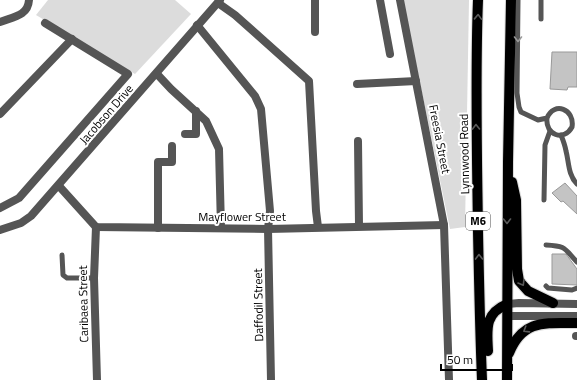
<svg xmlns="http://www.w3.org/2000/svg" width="577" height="380" font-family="'Titillium Web',sans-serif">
  <rect width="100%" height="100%" fill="#fff"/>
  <g fill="#dcdcdc">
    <polygon points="48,0 175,0 191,14 135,74 36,15"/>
    <polygon points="403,0 469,0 465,227 450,229"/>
  </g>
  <g fill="#c4c4c4" stroke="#999">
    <polygon points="552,52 577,52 577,87 568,87 567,90 550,89"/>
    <polygon points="565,183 577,196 577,214 563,201 561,202 552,193"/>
    <polygon points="552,254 566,254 577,269 577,285 552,284"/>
  </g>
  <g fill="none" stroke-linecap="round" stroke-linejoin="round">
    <g stroke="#dbdbdb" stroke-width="12">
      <g id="primary">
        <path d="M478 0C475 77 477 154 478 231 479 281 480 330 482 380"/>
        <polyline points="512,182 516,200 517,269 519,281 528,291 553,303"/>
        <path d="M488 351C487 329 484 314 507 304"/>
        <path d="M509 353C523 319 545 323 577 323"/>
        <polyline points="507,380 508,162 511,0"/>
      </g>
    </g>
    <g stroke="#555" stroke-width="5">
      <path d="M518 0 517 93 519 107 521 112 538 120 547 118C554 101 575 109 572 127 564 142 545 135 547 118"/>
      <polyline points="541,19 541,0"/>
      <path d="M561 135C563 140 565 145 566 151 569 162 568 175 577 184"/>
      <polyline points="544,200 545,145 550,131"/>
      <path d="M546 245C566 246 564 248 577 262"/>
      <polyline points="62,255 63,275 67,278 94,278"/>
      <polyline points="546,286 548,288 572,290 577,288"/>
    </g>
    <g stroke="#555" stroke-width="8">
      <polyline points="380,0 390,54"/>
      <polyline points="400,0 444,225 449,380"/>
      <polyline points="218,3 235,15 309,81 316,211 318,227"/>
      <path d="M0 22C13 17 28 16 29 0"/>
      <polyline points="197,25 255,96 261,109 270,211 268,229 271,380"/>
      <polyline points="315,32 315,0"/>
      <polyline points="157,74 171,89 206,121 219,149 221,228"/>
      <polyline points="357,84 416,81"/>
      <polyline points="0,114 72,39"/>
      <polyline points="185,134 196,134 196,111"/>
      <polyline points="358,141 359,226"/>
      <polyline points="59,186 96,227 268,229 444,225"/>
      <polyline points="0,208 19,198 128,74 45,23"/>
      <polyline points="96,227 94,278 97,380"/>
      <polyline points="158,228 158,162 172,162 172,146"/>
      <polyline points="0,230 21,223 31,216 220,0"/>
      <polyline points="507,304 519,303 577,304"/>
      <polyline points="507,316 577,316"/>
      <polyline points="576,336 577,336"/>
    </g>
    <use href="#primary" stroke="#000" stroke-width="10"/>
  </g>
  <defs><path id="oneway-chevron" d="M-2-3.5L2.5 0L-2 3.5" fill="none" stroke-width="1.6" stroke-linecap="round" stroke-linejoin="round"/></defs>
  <g stroke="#595959">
    <use href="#oneway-chevron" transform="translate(478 17) rotate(-88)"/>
    <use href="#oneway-chevron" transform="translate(476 127) rotate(-91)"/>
    <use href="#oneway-chevron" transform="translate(507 221) rotate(90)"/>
    <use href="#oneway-chevron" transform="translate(479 257) rotate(-91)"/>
    <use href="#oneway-chevron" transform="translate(522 283) rotate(59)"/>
    <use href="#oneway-chevron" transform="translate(526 330) rotate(148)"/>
  </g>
  <use stroke="#999" href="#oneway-chevron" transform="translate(518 39) rotate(90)"/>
  <g text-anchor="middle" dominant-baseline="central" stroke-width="4" stroke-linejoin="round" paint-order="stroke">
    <rect fill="#fff" stroke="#4c4c4c" stroke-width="1" x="466" y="212" width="24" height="18" rx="3"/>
    <g font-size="11" font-weight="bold" fill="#000">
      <text x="478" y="221">M6</text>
    </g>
    <g font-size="12" fill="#000" stroke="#fff">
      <text transform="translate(106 114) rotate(-49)">Jacobson Drive</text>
      <text transform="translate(440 139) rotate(79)">Freesia Street</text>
      <text transform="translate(464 154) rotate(-91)">Lynnwood Road</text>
      <text x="242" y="216">Mayflower Street</text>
      <text transform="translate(83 304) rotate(-91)">Caribaea Street</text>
      <text transform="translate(258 305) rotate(-91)">Daffodil Street</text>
    </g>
  </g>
  <path d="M441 364v6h71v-6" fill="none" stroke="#000000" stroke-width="2"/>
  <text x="447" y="364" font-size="12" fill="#000000" stroke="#ffffff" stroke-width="3" paint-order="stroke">50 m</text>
</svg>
